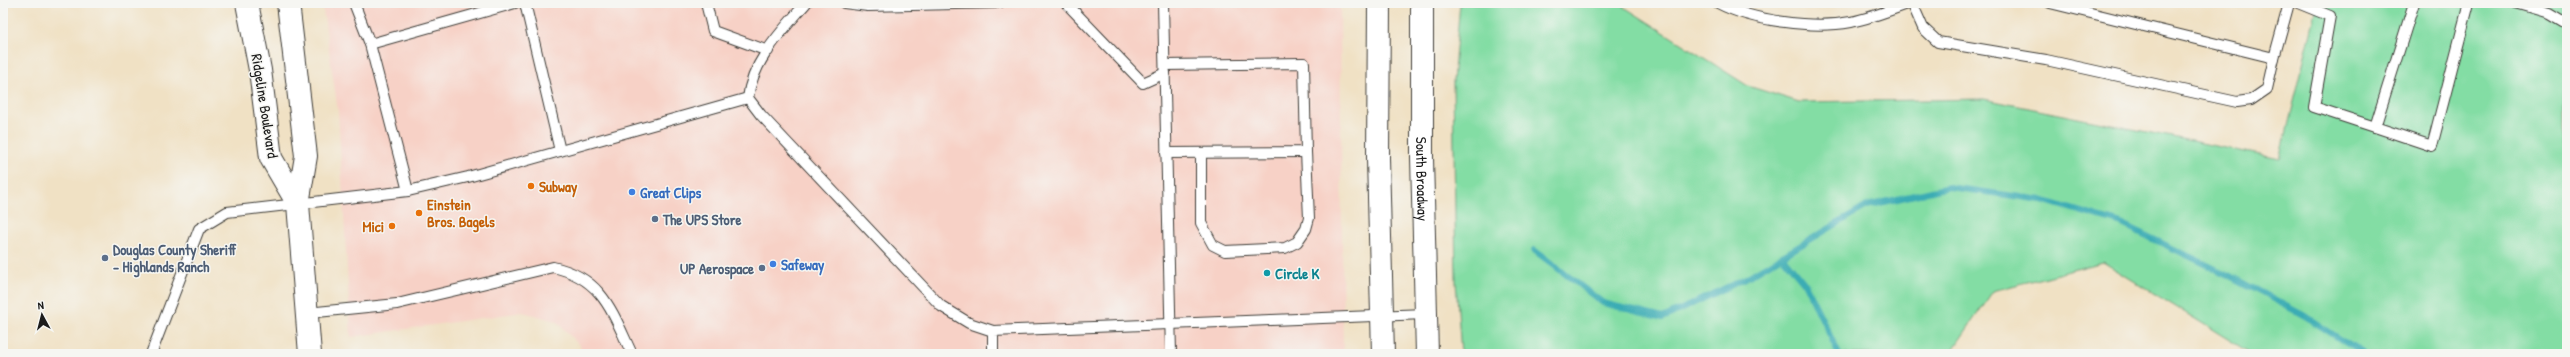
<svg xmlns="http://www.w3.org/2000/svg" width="2570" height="357" font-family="'Patrick Hand',sans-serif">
  <rect width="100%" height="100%" fill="#f6f6f2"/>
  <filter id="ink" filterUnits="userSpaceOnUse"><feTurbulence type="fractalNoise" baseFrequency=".025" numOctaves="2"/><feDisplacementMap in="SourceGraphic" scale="8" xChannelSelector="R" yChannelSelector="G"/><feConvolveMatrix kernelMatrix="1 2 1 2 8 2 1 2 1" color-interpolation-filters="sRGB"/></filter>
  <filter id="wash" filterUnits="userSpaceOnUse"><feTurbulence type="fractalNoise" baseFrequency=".012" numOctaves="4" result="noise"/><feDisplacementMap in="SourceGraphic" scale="16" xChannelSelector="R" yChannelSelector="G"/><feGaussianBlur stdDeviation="0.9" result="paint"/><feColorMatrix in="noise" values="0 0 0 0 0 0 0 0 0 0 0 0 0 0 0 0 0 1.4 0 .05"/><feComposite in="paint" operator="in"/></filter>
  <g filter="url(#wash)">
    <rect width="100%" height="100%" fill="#f0e1c4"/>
    <polygon fill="#f7d1c6" points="322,3 1340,3 1343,354 583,354 580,346 556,321 523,312 351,337 338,111"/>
    <polygon fill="#83dda4" stroke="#507c60" points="1460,3 1618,3 1748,86 1799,102 1984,99 2280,159 2318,3 2567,3 2567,354 2252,354 2103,262 1993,291 1950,354 1461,354 1456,282 1453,81"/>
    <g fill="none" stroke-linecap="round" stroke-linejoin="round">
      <g stroke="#3bacb4" stroke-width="6">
        <polyline points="1534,250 1603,303 1663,318 1744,279 1867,206 1949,187 2042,200 2122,224 2228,275 2305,316 2363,354"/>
        <polyline points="1782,256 1805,284 1839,354"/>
      </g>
    </g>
  </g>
  <g filter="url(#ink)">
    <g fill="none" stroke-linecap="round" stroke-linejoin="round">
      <g stroke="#3c3a35" stroke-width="12">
        <g id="lane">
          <polyline points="354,3 370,44 515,3"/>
          <polyline points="525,3 560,151"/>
          <polyline points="706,3 713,31 768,51"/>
          <path d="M806 3C783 30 752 61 748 98L761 115 941 306 969 323 993 331"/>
          <polyline points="844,3 868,6 999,3"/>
          <polyline points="1066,3 1143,83 1165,73"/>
          <polyline points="1163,3 1171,354"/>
          <path d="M1718 3C1752 21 1813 29 1851 22 1871 18 1891 10 1910 3"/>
          <polyline points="1912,3 1923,28 1938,42 2046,60 2237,102 2251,100 2267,89 2274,58"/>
          <polyline points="2050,3 2274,58 2288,7 2287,3"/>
          <polyline points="2298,3 2330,16 2314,107 2375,127 2414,3"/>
          <polyline points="2516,3 2550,13 2567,23"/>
          <polyline points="370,44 408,191"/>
          <polyline points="1165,65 1304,63 1306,152 1166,153"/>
          <polyline points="2375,127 2432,146 2469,3"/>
          <polyline points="1201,153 1201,223 1213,245 1225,251 1285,248 1297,242 1306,229 1309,218 1306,152"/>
          <path d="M307 313 397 304 553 267C603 278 612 312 632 354"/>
          <polyline points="151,354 199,229 227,212 408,191 468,177 748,98"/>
          <polyline points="993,354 993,331 1425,314"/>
        </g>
      </g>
      <g stroke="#3c3a35" stroke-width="24">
        <g id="secondary">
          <polyline points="247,3 260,70 271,158 298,204"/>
          <polyline points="288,3 306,156 298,204 310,354"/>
          <polyline points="1379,3 1378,158 1383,354"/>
          <path id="s1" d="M1422 3V158L1427 354"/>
        </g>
      </g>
      <use href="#lane" stroke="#fff" stroke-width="10"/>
      <use href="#secondary" stroke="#fff" stroke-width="22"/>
    </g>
  </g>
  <g fill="#e8710a" stroke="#f6f6f2" stroke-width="1.5">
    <circle cx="531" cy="186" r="4"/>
    <circle cx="419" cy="213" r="4"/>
    <circle cx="392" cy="226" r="4"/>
  </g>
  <g fill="#3f7fe0" stroke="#f6f6f2" stroke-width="1.5">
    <circle cx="632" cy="192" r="4"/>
    <circle cx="773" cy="264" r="4"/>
  </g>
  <g fill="#5c6f8a" stroke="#f6f6f2" stroke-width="1.5">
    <circle cx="655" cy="219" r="4"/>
    <circle cx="105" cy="258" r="4"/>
    <circle cx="762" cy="268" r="4"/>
  </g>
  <circle fill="#0f9aa8" stroke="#f6f6f2" stroke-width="1.5" cx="1267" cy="273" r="4"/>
  <g text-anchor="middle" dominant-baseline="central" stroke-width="3" stroke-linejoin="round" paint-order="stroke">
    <g font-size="15" fill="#1c1c1c" stroke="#f6f6f2">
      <text transform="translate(265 106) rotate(81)">Ridgeline Boulevard</text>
      <text stroke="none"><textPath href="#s1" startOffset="176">South Broadway</textPath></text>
    </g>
    <g font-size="15" font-weight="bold" fill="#c56008" stroke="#f6f6f2" text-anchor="start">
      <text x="539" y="186">Subway</text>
      <text x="427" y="204">Einstein<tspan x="427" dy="17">Bros. Bagels</tspan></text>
      <text x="384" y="226" text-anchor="end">Mici</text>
    </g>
    <g font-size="15" font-weight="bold" fill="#366cbe" stroke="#f6f6f2" text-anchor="start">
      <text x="640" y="192">Great Clips</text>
      <text x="781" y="264">Safeway</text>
    </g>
    <g font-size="15" font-weight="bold" fill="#4e5e75" stroke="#f6f6f2" text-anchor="start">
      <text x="663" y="219">The UPS Store</text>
      <text x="113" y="249">Douglas County Sheriff<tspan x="113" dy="17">- Highlands Ranch</tspan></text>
      <text x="754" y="268" text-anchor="end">UP Aerospace</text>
    </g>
    <g font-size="15" font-weight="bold" fill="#0d838f" stroke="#f6f6f2" text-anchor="start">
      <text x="1275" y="273">Circle K</text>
    </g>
  </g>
  <rect width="2570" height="357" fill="none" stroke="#f6f6f2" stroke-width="16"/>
  <g transform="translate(42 315) rotate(353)" stroke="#f6f6f2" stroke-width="3" paint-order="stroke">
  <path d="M0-3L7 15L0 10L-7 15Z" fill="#1c1c1c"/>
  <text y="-6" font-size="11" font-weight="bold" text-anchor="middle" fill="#1c1c1c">N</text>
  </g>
</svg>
